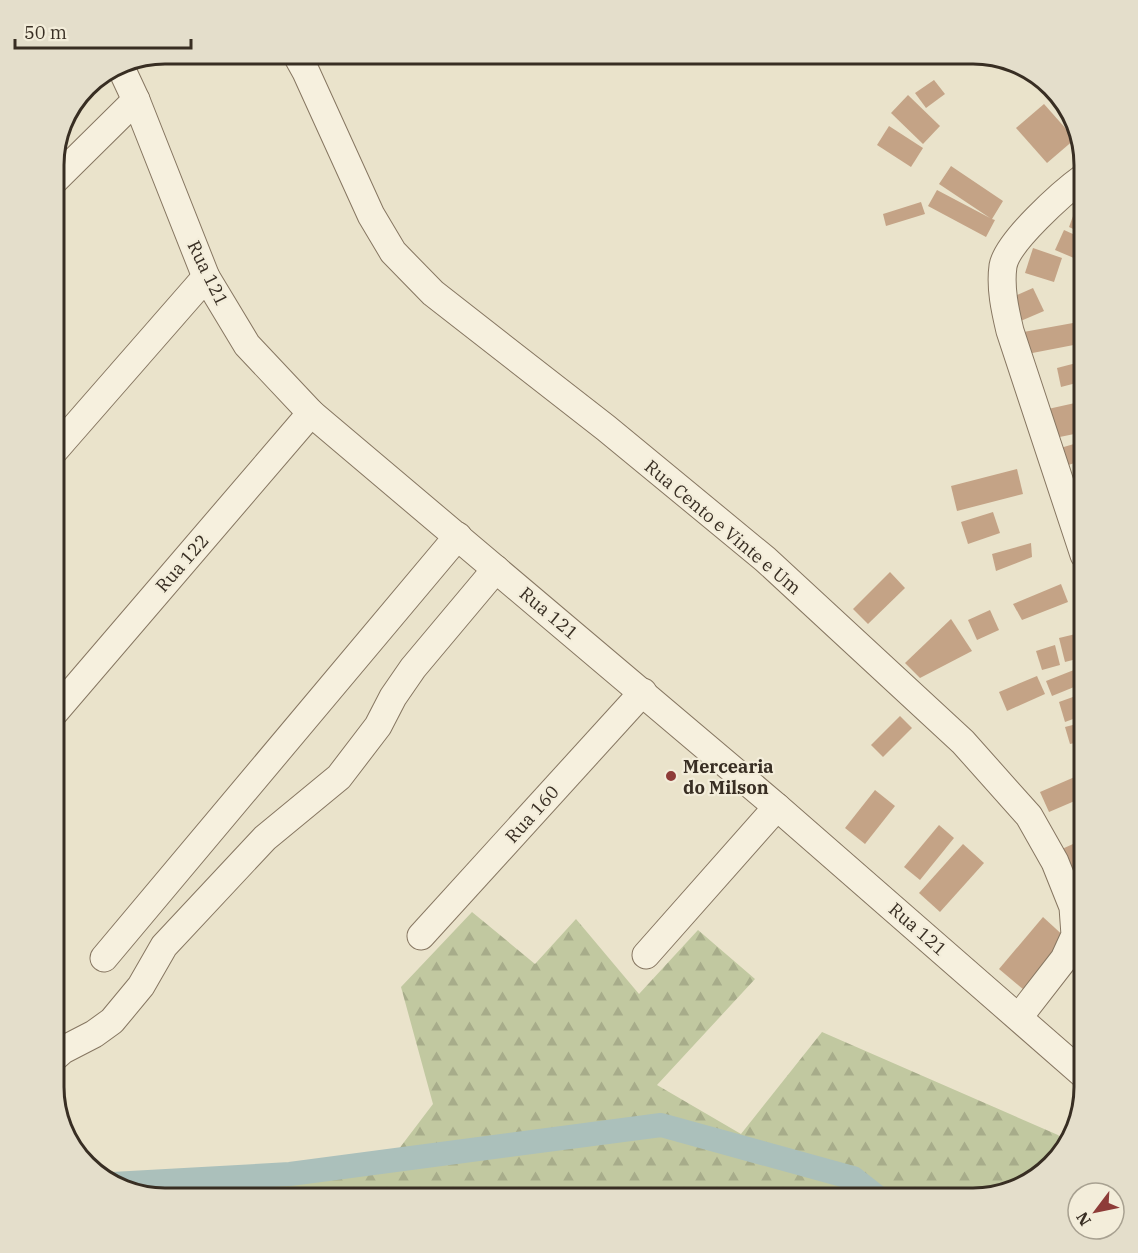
<svg xmlns="http://www.w3.org/2000/svg" width="1138" height="1253" font-family="'IBM Plex Serif',serif">
  <defs>
    <pattern id="forest-firs" width="22" height="20" patternUnits="userSpaceOnUse" patternTransform="scale(1.5)"><rect width="22" height="20" fill="#c1c8a0"/><path d="M5 1l3.5 6h-7zM16 11l3.5 6h-7z" fill="#a7ac8a"/></pattern>
  </defs>
  <rect width="100%" height="100%" fill="#eae3cb"/>
  <polygon fill="url(#forest-firs)" points="472,912 535,964 576,919 639,994 698,930 755,979 657,1085 741,1134 822,1032 1058,1135 1067,1143 1041,1176 973,1199 194,1199 180,1171 392,1158 433,1104 401,987"/>
  <g fill="none" stroke-linecap="round" stroke-linejoin="round">
    <polyline stroke="#abc0bb" stroke-width="24" points="112,1184 290,1174 661,1125 853,1178 876,1196 878,1199"/>
  </g>
  <g fill="#c4a386">
    <polygon points="934,80 945,94 926,108 915,93"/>
    <polygon points="908,95 940,126 923,144 891,113"/>
    <polygon points="1044,104 1075,139 1047,163 1016,128"/>
    <polygon points="889,126 923,148 911,167 877,145"/>
    <polygon points="951,166 1003,201 992,219 995,220 986,237 928,206 937,190 990,218 939,184"/>
    <polygon points="921,202 925,214 886,226 883,214"/>
    <polygon points="1076,208 1084,211 1084,234 1069,227"/>
    <polygon points="1064,230 1084,239 1084,253 1081,261 1055,250"/>
    <polygon points="1033,248 1062,258 1054,282 1025,273"/>
    <polygon points="1033,288 1044,311 1016,323 1006,300"/>
    <polygon points="1084,321 1084,343 1022,355 1018,333"/>
    <polygon points="1084,361 1084,381 1061,387 1057,368"/>
    <polygon points="1084,401 1084,432 1045,440 1039,411"/>
    <polygon points="1084,441 1084,460 1062,467 1057,449"/>
    <polygon points="1017,469 1023,494 957,511 951,486"/>
    <polygon points="993,512 1000,533 968,544 961,522"/>
    <polygon points="1031,543 1032,557 996,571 992,554"/>
    <polygon points="890,572 905,588 868,624 853,609"/>
    <polygon points="1061,584 1068,602 1022,620 1013,604"/>
    <polygon points="990,610 999,630 977,640 968,620"/>
    <polygon points="951,619 972,651 920,678 905,663"/>
    <polygon points="1084,632 1084,657 1065,662 1059,638"/>
    <polygon points="1055,645 1060,665 1042,670 1036,651"/>
    <polygon points="1084,666 1084,683 1052,696 1046,681"/>
    <polygon points="1037,676 1045,694 1007,711 999,692"/>
    <polygon points="1084,693 1084,715 1065,722 1059,702"/>
    <polygon points="900,716 912,728 883,757 871,745"/>
    <polygon points="1084,722 1084,741 1070,744 1065,727"/>
    <polygon points="1084,754 1084,768 1082,768 1077,756"/>
    <polygon points="1077,776 1084,797 1049,812 1040,792"/>
    <polygon points="875,790 895,806 865,844 845,828"/>
    <polygon points="939,825 954,838 920,880 904,867"/>
    <polygon points="1084,839 1084,864 1072,869 1062,849"/>
    <polygon points="963,844 984,863 940,912 919,893"/>
    <polygon points="1043,917 1067,939 1024,990 999,969"/>
  </g>
  <g fill="none" stroke-linecap="round" stroke-linejoin="round">
    <g stroke="#867661" stroke-width="29">
      <g id="street">
        <polyline points="296,54 306,72 371,215 393,252 433,293 606,428 765,559 963,742 1029,816 1055,862 1073,907 1075,935 1064,959 1019,1017"/>
        <polyline points="122,70 136,100 206,277 247,345 311,413 777,807 1084,1075"/>
        <path d="M1084 177C1063 192 1007 242 1003 266 1000 288 1005 310 1010 331L1084 555"/>
        <polyline points="54,181 136,100"/>
        <polyline points="54,451 206,277"/>
        <polyline points="54,713 311,413"/>
        <polyline points="421,936 643,692"/>
        <polyline points="646,955 777,807"/>
        <polyline points="104,958 458,536"/>
        <polyline points="54,1058 63,1050 94,1034 112,1021 141,986 164,946 265,838 339,777 378,726 393,697 413,668 496,569"/>
      </g>
    </g>
    <use href="#street" stroke="#f6f0de" stroke-width="27"/>
  </g>
  <circle fill="#8e3c38" stroke="#f3edda" stroke-width="2" cx="671" cy="776" r="6"/>
  <g text-anchor="middle" dominant-baseline="central" stroke-width="4.5" stroke-linejoin="round" paint-order="stroke">
    <g font-size="18" fill="#382e23" stroke="#f3edda">
      <text transform="translate(208 273) rotate(64)">Rua 121</text>
      <text transform="translate(723 527) rotate(40)">Rua Cento e Vinte e Um</text>
      <text transform="translate(182 563) rotate(-49)">Rua 122</text>
      <text transform="translate(549 613) rotate(40)">Rua 121</text>
      <text transform="translate(532 814) rotate(-48)">Rua 160</text>
      <text transform="translate(918 929) rotate(41)">Rua 121</text>
    </g>
    <g font-size="18" font-weight="bold" fill="#382e23" stroke="#f3edda" text-anchor="start">
      <text x="683" y="766">Mercearia<tspan x="683" dy="21">do Milson</tspan></text>
    </g>
  </g>
  <path d="M0 0H1138V1253H0ZM165 64H973A101 101 0 0 1 1074 165V1087A101 101 0 0 1 973 1188H165A101 101 0 0 1 64 1087V165A101 101 0 0 1 165 64Z" fill="#e4decb" fill-rule="evenodd"/>
  <path fill="none" stroke="#382e23" stroke-width="3" d="M165 64H973A101 101 0 0 1 1074 165V1087A101 101 0 0 1 973 1188H165A101 101 0 0 1 64 1087V165A101 101 0 0 1 165 64Z"/>
  <g transform="translate(1096 1211) rotate(238)"><circle r="28" fill="#f3edda" stroke="#a8a191" stroke-width="1.5"/>
  <path d="M0-4.5L10 22L0 15L-10 22Z" fill="#8e3c38"/>
  <text y="-9" font-size="16" font-weight="bold" text-anchor="middle" fill="#382e23">N</text>
  </g>
  <path d="M15 39v9h176v-9" fill="none" stroke="#382e23" stroke-width="3"/>
  <text x="24" y="39" font-size="18" fill="#382e23" stroke="#f3edda" stroke-width="4.5" paint-order="stroke">50 m</text>
</svg>
